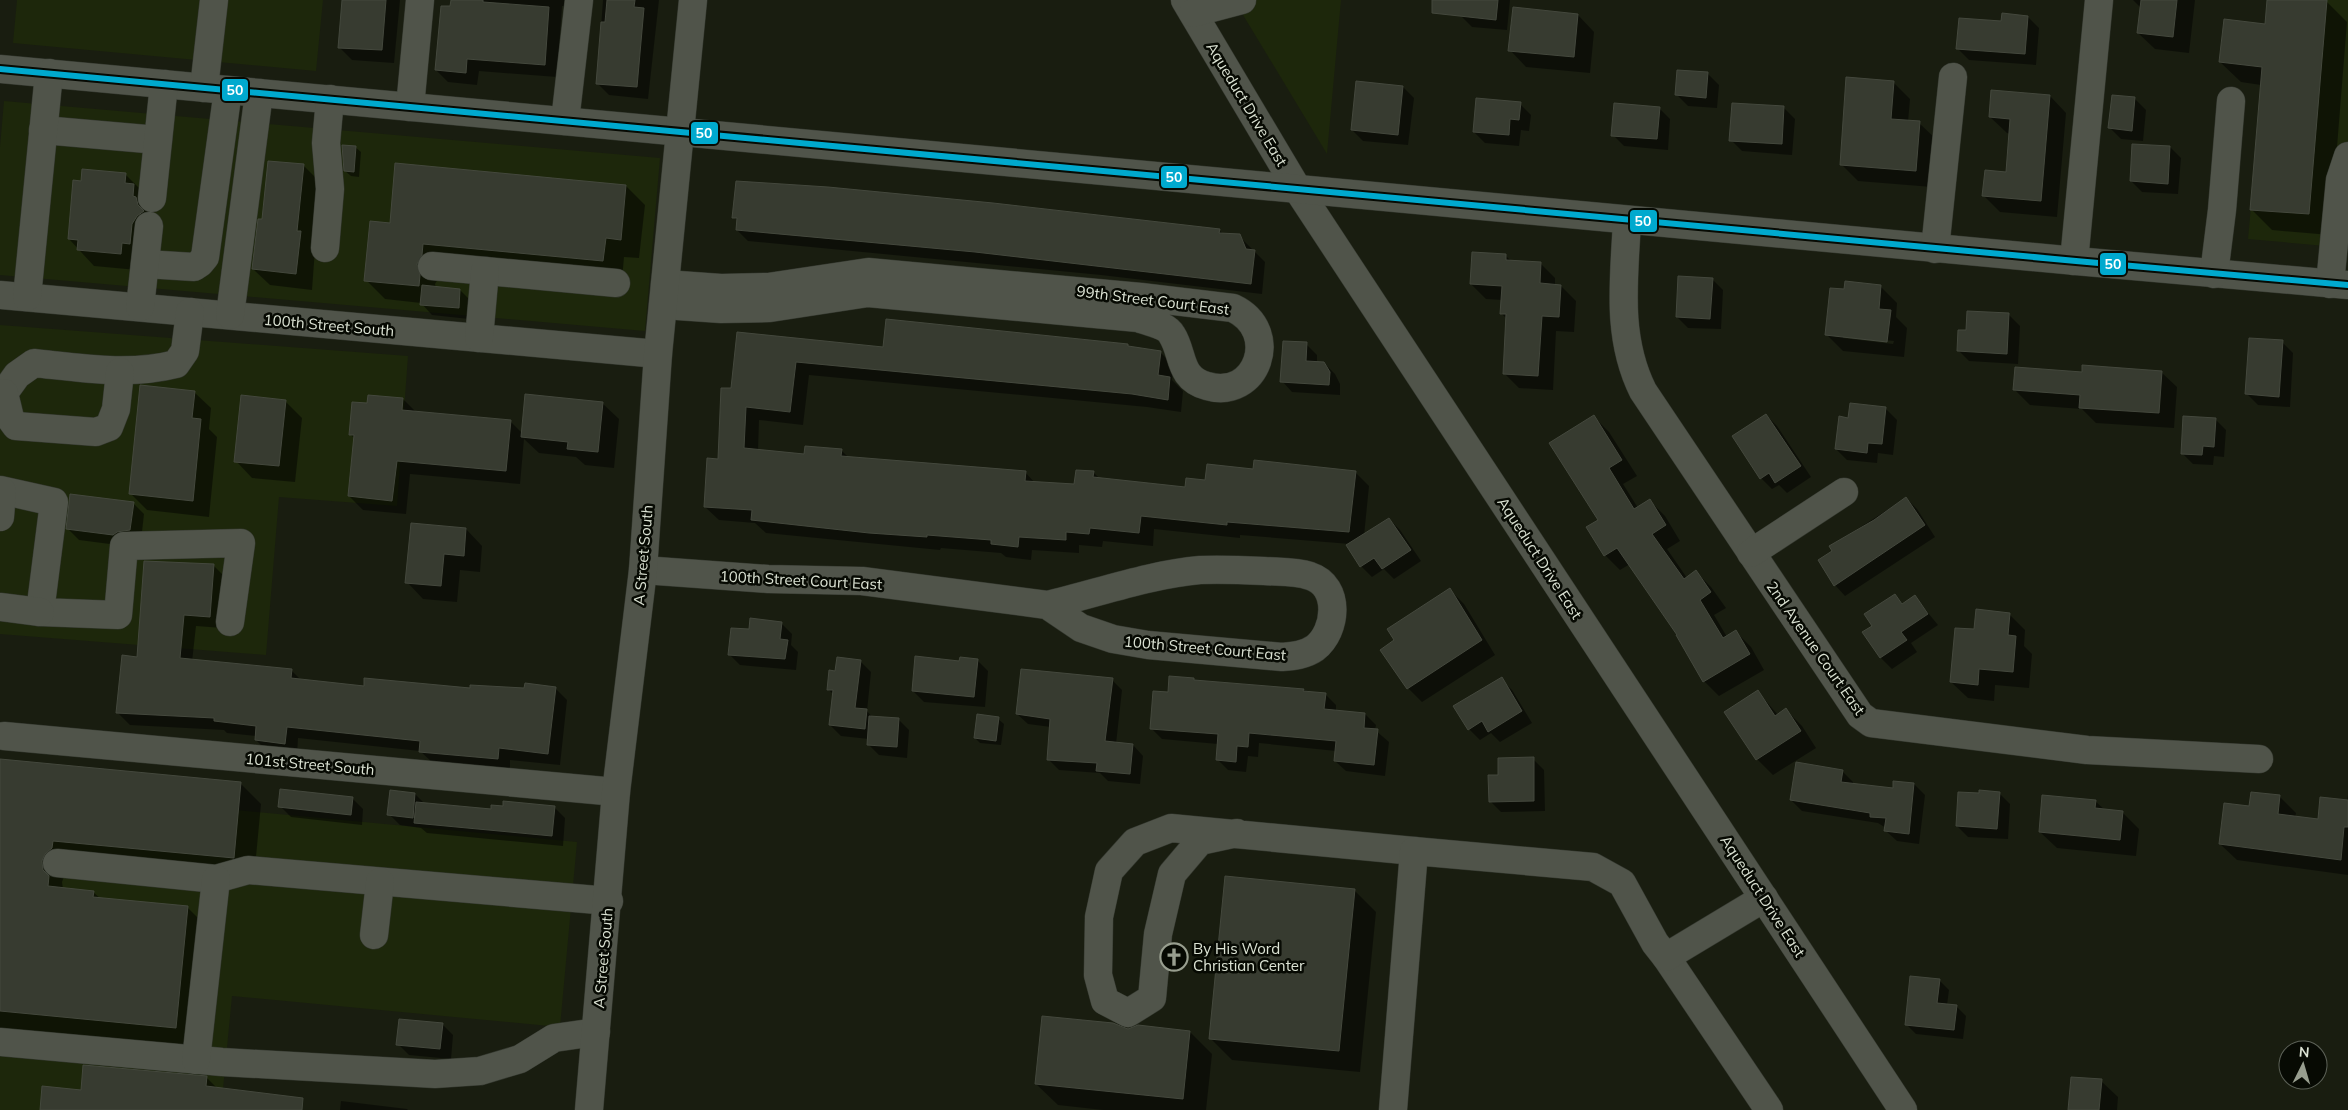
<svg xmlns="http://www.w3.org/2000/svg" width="2348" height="1110" font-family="Mulish,sans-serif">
  <rect width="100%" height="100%" fill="#191d10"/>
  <g fill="#1d270b">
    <polygon points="17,0 323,0 316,71 13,43"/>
    <polygon points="1234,0 1341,0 1327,154"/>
    <polygon points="2270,0 2348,0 2348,248 2248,239"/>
    <polygon points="4,101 660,158 645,331 0,275 0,147"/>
    <polygon points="0,325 408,356 397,506 279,497 266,655 0,634"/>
    <polygon points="0,788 577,842 560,1027 232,996 221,1110 0,1110"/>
  </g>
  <g fill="#0007" fill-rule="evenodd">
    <polygon points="344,0 400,0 394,63 352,60 340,48"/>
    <polygon points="451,0 570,0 569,7 562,6 557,77 479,71 477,85 448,82 436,70"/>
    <polygon points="603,0 659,0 648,99 609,95 597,83"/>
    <polygon points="1463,0 1510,0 1507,30 1472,27 1461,16"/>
    <polygon points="2133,0 2195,0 2189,53 2155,49 2138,33 2141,8"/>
    <polygon points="2268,0 2326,1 2347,22 2330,235 2272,230 2251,209 2261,85 2241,82 2220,62 2266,25"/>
    <polygon points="1578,15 1594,32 1590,73 1526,67 1510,50"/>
    <polygon points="2028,17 2039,28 2036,65 1969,60 1958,49 2002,23"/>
    <polygon points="1708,74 1719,85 1717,108 1688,106 1677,95"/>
    <polygon points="1893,82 1910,99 1908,122 1919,123 1936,139 1932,187 1858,181 1841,164"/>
    <polygon points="1403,87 1414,98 1408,145 1363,141 1352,130"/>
    <polygon points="2050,96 2066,113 2057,217 2000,212 1984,196 2007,173 2010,134 2007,133 1990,117"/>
    <polygon points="2135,99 2146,110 2143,141 2121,139 2110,128"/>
    <polygon points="1520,104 1531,115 1529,131 1521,130 1519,146 1485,143 1474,132"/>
    <polygon points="1659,108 1670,119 1668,150 1624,146 1613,135"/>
    <polygon points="1784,108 1795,119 1792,155 1742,151 1731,140"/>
    <polygon points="355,147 361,152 359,177 351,176 345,171"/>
    <polygon points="2170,147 2181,158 2178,194 2142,192 2131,181"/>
    <polygon points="303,165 320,182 312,290 270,285 253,269 263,221"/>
    <polygon points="125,174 142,191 149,211 153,215 137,270 94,266 69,239 82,182"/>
    <polygon points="626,186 645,205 639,258 624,257 622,280 441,274 435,284 436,288 460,290 471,301 469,319 432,315 421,303 385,299 366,280 391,224"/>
    <polygon points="828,189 1219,230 1223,234 1239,236 1265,262 1262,294 1101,275 748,241 737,230 738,221 734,217"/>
    <polygon points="1505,255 1511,261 1540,263 1555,278 1555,286 1561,286 1576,301 1574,332 1556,331 1553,390 1519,388 1504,373 1507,319 1501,313 1502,300 1486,299 1471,284"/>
    <polygon points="1712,279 1723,290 1721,329 1688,328 1677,317"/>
    <path d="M1881 287 1897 303 1896 317 1907 328 1904 357 1843 351 1826 334 1845 291ZM1843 336 1894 341 1893 344 1843 338Z"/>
    <polygon points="2009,315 2020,326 2018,364 1969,361 1958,350 1967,331"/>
    <polygon points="738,334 884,348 1128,346 1130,348 1160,352 1174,366 1172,380 1183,391 1181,412 1147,407 809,375 803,425 759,420 758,451 805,456 841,450 849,458 1025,472 1035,483 1076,486 1093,472 1100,479 1187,488 1206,481 1254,470 1355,472 1369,486 1364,536 1389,519 1400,530 1421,561 1394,579 1384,569 1372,577 1361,566 1350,544 1240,535 1240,538 1154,529 1153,546 1103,541 1102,547 1079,545 1079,553 1032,550 1031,560 1006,557 1001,553 941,548 940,550 766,533 755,523 719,520 705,507 719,460 732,390"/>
    <polygon points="2282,342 2293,353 2290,407 2258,405 2247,394"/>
    <polygon points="1306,344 1317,355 1317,363 1324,363 1335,374 1340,384 1340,395 1292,392 1282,381"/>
    <polygon points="2161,372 2177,387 2174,428 2096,423 2082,409 2030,405 2015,390 2083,373"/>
    <polygon points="194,392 211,408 209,429 217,437 209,517 147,510 130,493"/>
    <polygon points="403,399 416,412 511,422 522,433 602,403 619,419 614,468 585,465 576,457 539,453 524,439 520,484 410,474 406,514 363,510 349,496 355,439 350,434 369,404"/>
    <polygon points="285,401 302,418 295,482 252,478 236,461"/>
    <polygon points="1886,409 1897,420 1893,455 1878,453 1877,463 1847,460 1836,449 1849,419"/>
    <polygon points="1766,415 1777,426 1811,477 1787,493 1779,485 1772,489 1761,478"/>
    <polygon points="1593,416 1609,432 1637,476 1623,484 1638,508 1650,501 1665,516 1680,541 1667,549 1687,578 1696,572 1711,587 1726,608 1714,615 1727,637 1736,632 1751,647 1764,670 1719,696 1704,681 1679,635 1630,564 1620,570 1605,555 1600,520"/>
    <polygon points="2215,419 2226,430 2224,457 2214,456 2213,465 2193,464 2182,453"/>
    <polygon points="1906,498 1917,509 1935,537 1845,596 1835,585 1834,551 1831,546"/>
    <polygon points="133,503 144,514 141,541 125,546 79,540 68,529"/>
    <polygon points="466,529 482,546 480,572 460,570 457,602 423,599 407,582"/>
    <polygon points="146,562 214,566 226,578 222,628 196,626 192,662 292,671 302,681 365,688 471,690 555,688 567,700 560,765 510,760 510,770 433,763 420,751 298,738 297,755 268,752 256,740 256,736 227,733 224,730 130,725 118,713 138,658"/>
    <polygon points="1450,590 1464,604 1495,655 1422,702 1408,688 1382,650 1396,640"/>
    <polygon points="1894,595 1904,605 1915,597 1938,625 1911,643 1917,652 1892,669 1881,658 1864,633 1873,626"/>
    <polygon points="2009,614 2025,630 2024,646 2032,654 2029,688 1995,685 1994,701 1968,698 1951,682 1975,631"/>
    <polygon points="781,623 792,634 791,645 798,652 796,670 740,665 729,654 750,631"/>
    <polygon points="977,660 988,671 985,707 924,702 913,691 960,662"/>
    <polygon points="860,661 871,672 867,711 873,718 898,719 909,730 907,758 879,755 868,744 869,739 841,736 830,725 833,694 828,689 836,672"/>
    <polygon points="1194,679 1196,682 1303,690 1325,694 1336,705 1336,711 1365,714 1376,725 1375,730 1389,742 1385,776 1346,771 1335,761 1336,751 1259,743 1258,757 1248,756 1246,772 1228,770 1217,759 1218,744 1162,739 1151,728 1169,693"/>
    <polygon points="1501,679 1512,690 1532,723 1500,742 1491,733 1480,740 1469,729"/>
    <polygon points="1112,680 1122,690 1116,744 1133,745 1143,756 1140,784 1108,781 1100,773 1059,770 1049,760 1051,727 1028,724 1017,714"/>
    <polygon points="1758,692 1778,715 1786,710 1802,726 1816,748 1773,775 1757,759"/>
    <polygon points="998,719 1004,724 1001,745 980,743 975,738"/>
    <polygon points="1533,759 1544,770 1545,811 1501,812 1490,801 1499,777"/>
    <polygon points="0,760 240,783 261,804 254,878 65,874 62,882 63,889 93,892 101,899 187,907 208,928 196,1048 0,1029"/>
    <polygon points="1842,771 1853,782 1853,785 1894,789 1914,784 1925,795 1919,844 1897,841 1886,831 1886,828 1878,823 1802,811 1791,800"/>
    <polygon points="1999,793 2010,804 2008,839 1968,837 1957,826"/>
    <polygon points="415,794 425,804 492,811 554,807 565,818 563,846 427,833 421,828 400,825 389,814"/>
    <polygon points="2348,795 2348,875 2237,860 2220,844 2250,807 2279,796 2296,813 2295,818 2319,821 2347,801"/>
    <polygon points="352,798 363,809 362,825 291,817 280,806"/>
    <polygon points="2095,801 2105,810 2122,812 2139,829 2136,856 2057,848 2040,832"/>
    <polygon points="1354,890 1376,912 1360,1072 1232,1060 1210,1038"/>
    <polygon points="1939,980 1949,990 1947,1005 1956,1006 1966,1016 1963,1039 1916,1034 1906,1024"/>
    <polygon points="442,1024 453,1035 451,1059 409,1055 398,1044"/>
    <polygon points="1128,1030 1190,1032 1212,1054 1206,1110 1103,1110 1058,1105 1036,1084"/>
    <polygon points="207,1078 217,1088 295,1110 41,1110 82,1092"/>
    <polygon points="2101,1081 2118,1097 2117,1110 2069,1110"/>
    <polygon points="341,1101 407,1109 408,1110 340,1110"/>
  </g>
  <g fill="#373b30" stroke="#44483d">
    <polygon points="342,0 386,0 382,50 338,48"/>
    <polygon points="451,0 483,0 483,2 549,7 545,65 467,59 466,73 435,70 441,6 450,6"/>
    <polygon points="607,0 635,0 634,7 644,8 637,87 596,84 601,22 605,22"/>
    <polygon points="1432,0 1498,0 1496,20 1432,13"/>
    <polygon points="2141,0 2177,0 2173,37 2137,33"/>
    <polygon points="2267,0 2327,0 2309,214 2250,210 2262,67 2219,62 2224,19 2265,24"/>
    <polygon points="1513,7 1578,14 1574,57 1508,51"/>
    <polygon points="2002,13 2028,16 2025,54 1956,49 1959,18 2001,21"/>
    <polygon points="1677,70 1708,72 1706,98 1675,95"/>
    <polygon points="1846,77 1894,81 1891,119 1920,121 1916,171 1840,165"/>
    <polygon points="1356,81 1403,86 1398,135 1351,130"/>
    <polygon points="1991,90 2050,95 2041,201 1982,196 1985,170 2006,172 2010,119 1989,117"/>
    <polygon points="2112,95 2135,97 2132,131 2108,128"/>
    <polygon points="1476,98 1521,102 1519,120 1510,119 1509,135 1473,132"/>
    <polygon points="1614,103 1660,107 1657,139 1611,136"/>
    <polygon points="1732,103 1784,106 1782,144 1729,141"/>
    <polygon points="2132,144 2170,146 2168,184 2130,181"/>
    <polygon points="342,145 356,146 354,172 344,171"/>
    <polygon points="268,161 304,164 297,231 301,231 296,274 252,269 258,219 262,219"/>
    <polygon points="395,163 626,185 621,240 606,238 603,261 423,244 422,255 417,264 420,275 419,286 364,281 370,221 390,223"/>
    <polygon points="82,169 126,173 125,183 134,184 133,196 136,197 138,205 144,211 137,216 132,224 130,244 122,243 121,254 77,250 78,240 68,239 73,180 81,181"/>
    <polygon points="736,181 828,187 993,203 1220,229 1219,233 1240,234 1246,249 1255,250 1251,284 975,252 736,230 737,218 732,218"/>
    <polygon points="1472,252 1506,254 1506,260 1541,262 1540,283 1561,285 1559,317 1542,316 1538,376 1503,374 1506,314 1500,314 1502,286 1470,284"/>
    <polygon points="1678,276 1713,278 1710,319 1676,317"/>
    <polygon points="1845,281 1881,285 1879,309 1891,310 1887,342 1825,335 1830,288 1844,289"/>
    <polygon points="422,285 460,289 459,308 420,305"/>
    <polygon points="1967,311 2009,313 2007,354 1957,351 1958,330 1966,330"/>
    <polygon points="886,319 1128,344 1128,346 1161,351 1158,375 1170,377 1168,400 1132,394 796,362 790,412 746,407 744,448 804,454 805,446 842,449 841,456 1026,471 1025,481 1074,484 1076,470 1094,471 1093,477 1185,487 1186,478 1205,480 1207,464 1253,469 1254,460 1356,471 1349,532 1227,522 1227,525 1141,516 1139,533 1090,528 1089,534 1066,532 1066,540 1019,537 1018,547 991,544 991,540 927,535 927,537 869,533 751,520 752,510 704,507 707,458 718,459 721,388 731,388 737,332 883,347"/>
    <polygon points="2249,338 2283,340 2279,397 2245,394"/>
    <polygon points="1283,341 1307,342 1306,361 1324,362 1330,372 1329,385 1280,382"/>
    <polygon points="2082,365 2162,371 2159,413 2079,408 2080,395 2013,390 2015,367 2082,372"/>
    <polygon points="140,385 195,391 192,418 201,419 193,501 129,494"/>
    <polygon points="525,394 603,402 598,452 567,449 568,442 521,437"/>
    <polygon points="241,395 286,400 279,466 234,462"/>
    <polygon points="368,395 403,398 402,410 511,420 506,471 397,461 392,501 348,496 354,435 349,435 352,402 367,403"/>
    <polygon points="1850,403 1886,407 1882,444 1868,443 1867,453 1835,449 1839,416 1848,418"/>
    <polygon points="1766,414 1801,466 1775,483 1769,473 1760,479 1732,436"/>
    <polygon points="1594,415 1622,460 1609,468 1634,509 1650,499 1666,525 1652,534 1684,579 1696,570 1711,592 1700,600 1723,638 1736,630 1750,654 1703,682 1676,635 1677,635 1617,548 1604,556 1586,527 1598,520 1549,443"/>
    <polygon points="2183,416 2216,418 2214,447 2203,446 2202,455 2181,454"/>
    <polygon points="70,494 134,502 130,530 117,532 113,535 66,529"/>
    <polygon points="1906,497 1925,525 1834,586 1818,560 1832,551 1829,546 1874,520"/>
    <polygon points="1389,518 1411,550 1382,569 1374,558 1360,567 1346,545"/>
    <polygon points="411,523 466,528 464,556 444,554 441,586 405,583"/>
    <polygon points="144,561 214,564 210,617 184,615 180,658 292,669 291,678 364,686 364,678 470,688 470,685 524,688 525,683 556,687 548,754 499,748 498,759 419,752 420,741 287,727 285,744 255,740 256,726 214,721 214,718 116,713 122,655 137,657"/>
    <polygon points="1450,588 1482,640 1407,689 1380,650 1394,640 1387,629"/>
    <polygon points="1895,594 1902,604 1915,595 1928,614 1901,632 1907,640 1880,658 1862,632 1872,626 1864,614"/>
    <polygon points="1976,609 2010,613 2008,635 2016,636 2013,672 1979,669 1978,685 1950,682 1955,628 1974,629"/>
    <polygon points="750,618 782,622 780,639 788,640 785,659 728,655 731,628 749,629"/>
    <polygon points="915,656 959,661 960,657 978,659 974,697 912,691"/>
    <polygon points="837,657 861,660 855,708 867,709 865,729 829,725 833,690 827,690 829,670 835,671"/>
    <polygon points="1021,669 1113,678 1105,741 1133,744 1130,774 1096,771 1097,763 1047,760 1050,719 1016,714"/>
    <polygon points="1169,676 1194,678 1194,680 1304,689 1303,691 1326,693 1324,709 1365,713 1364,728 1378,729 1374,765 1334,761 1336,741 1249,733 1248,747 1237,746 1236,762 1216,760 1218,734 1150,729 1153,691 1168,692"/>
    <polygon points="1502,677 1522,711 1488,732 1482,721 1468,730 1453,706"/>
    <polygon points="1758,690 1775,716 1786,708 1801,731 1756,760 1724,712"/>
    <polygon points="977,714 999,717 996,741 974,738"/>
    <polygon points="869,716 899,718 897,747 867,745"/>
    <polygon points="1534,757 1534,801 1489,802 1488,775 1498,775 1498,758"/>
    <polygon points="0,759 241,782 234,858 53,841 52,848 45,854 42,861 43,870 49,876 48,886 94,891 93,897 188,906 176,1028 0,1011"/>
    <polygon points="1796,762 1843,770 1841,782 1893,788 1893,781 1914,783 1909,834 1884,831 1886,818 1870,817 1870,813 1790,800"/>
    <polygon points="280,789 353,797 351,815 278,807"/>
    <polygon points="390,790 415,793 413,818 387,815"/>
    <polygon points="1979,790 2000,792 1997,829 1956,826 1958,792 1979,793"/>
    <polygon points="2251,792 2280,795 2278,814 2318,819 2320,797 2348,800 2348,827 2344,827 2341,860 2219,844 2224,803 2249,806"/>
    <polygon points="2042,795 2096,800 2095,808 2123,811 2120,840 2039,832"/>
    <polygon points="503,801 555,806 552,836 414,823 416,802 491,809 491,805 503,806"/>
    <polygon points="1225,876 1355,889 1339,1051 1209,1039"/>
    <polygon points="1910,976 1940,979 1937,1003 1957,1005 1954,1030 1905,1025"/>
    <polygon points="1042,1016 1113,1023 1128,1029 1138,1025 1190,1031 1183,1099 1035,1084"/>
    <polygon points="399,1019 443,1023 440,1049 396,1045"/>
    <polygon points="83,1065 207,1076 206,1086 303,1098 302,1110 40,1110 42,1086 81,1090"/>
    <polygon points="2071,1077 2102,1079 2099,1110 2068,1110"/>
  </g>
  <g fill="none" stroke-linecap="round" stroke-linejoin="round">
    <g stroke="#33372e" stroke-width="29">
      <g id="minor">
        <polyline points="1185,0 1298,190 1903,1110"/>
        <polyline points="1193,13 1242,0"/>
        <path d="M0 69C783 138 1565 217 2348 285"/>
        <polyline points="204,88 214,0"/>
        <polyline points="410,107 420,0"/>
        <polyline points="565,121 579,0"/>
        <polyline points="43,130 158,140"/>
        <polyline points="152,198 164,84"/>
        <path d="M1627 221C1624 280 1616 337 1643 391L1860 715 1871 723 2087 750 2259 759"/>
        <polyline points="325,248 330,189 326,143 330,99"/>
        <polyline points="1935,249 1953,77"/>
        <polyline points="2074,261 2099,0"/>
        <polyline points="145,264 194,267 200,263 205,257 228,90"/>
        <polyline points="432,266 616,283"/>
        <polyline points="2214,274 2222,210 2231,101"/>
        <polyline points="2330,284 2340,180 2348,156"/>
        <polyline points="0,295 658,354"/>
        <polyline points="27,297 49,73"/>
        <path d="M663 305 721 309 770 308 868 293 1138 318C1148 322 1167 325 1172 335 1184 354 1178 378 1207 386 1257 401 1282 331 1233 308L1141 297 868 272 768 287 721 288 665 284"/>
        <polyline points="140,307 149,226"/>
        <polyline points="230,315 259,93"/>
        <polyline points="479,338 485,271"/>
        <path d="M4 393 17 375 34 363C82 368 129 376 176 364L185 351 190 312"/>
        <polyline points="4,393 10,418 16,426 96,432 109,427 116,409 120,372"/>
        <polyline points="0,490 54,502 40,612 118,615 124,546 241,543 230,622"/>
        <polyline points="0,517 2,491"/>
        <polyline points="1751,553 1844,492"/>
        <path d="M643 570 768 579 862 581 1047 605 1081 628 1113 639 1148 645 1282 657C1294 656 1305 655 1315 648 1337 631 1341 586 1310 576 1296 571 1279 572 1264 571 1243 570 1221 569 1200 570 1151 574 1095 594 1047 605"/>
        <polyline points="0,607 40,612"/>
        <polyline points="4,736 616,792"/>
        <polyline points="1237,833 1200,841 1172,874 1158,934 1152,998 1128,1013 1105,1001 1098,975 1099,917 1109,871 1135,842 1171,828 1414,851"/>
        <polyline points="57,863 216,879 248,870 609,901"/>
        <polyline points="374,935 380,882"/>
        <polyline points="1666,957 1769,1110"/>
        <polyline points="0,1042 222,1062 435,1074 480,1071 520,1059 554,1038 596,1032"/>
        <polyline points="196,1060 216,879"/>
        <polyline points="589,1110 616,792 643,570 658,354 693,0"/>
        <polyline points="1393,1110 1414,851 1593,867 1622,883 1655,943 1666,957 1764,898"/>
      </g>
    </g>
    <use href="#minor" stroke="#50544a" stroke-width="28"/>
    <g stroke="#070a03" stroke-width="10">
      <path id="bus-1" d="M0 69C783 138 1565 217 2348 285"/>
    </g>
    <use href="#bus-1" stroke="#00a9ce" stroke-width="6"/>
  </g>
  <defs>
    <g id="church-ring" transform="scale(1.4375)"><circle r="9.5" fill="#070a03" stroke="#989e8f" stroke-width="1.5"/><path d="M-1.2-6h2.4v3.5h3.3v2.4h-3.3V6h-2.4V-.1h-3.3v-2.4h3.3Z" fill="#989e8f"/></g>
  </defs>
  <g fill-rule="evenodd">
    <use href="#church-ring" x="1174" y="957"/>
  </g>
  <g text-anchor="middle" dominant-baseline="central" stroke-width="5" stroke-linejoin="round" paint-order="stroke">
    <g font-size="15" fill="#dce3d4" stroke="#070a03">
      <text transform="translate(1247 104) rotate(59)">Aqueduct Drive East</text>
      <text transform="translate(1153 300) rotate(7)">99th Street Court East</text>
      <text transform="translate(329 325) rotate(5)">100th Street South</text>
      <text transform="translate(643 555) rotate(-85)">A Street South</text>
      <text transform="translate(1540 558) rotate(57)">Aqueduct Drive East</text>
      <text transform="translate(801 580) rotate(3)">100th Street Court East</text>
      <text transform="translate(1205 648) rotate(5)">100th Street Court East</text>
      <text transform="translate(1816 648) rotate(55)">2nd Avenue Court East</text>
      <text transform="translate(310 764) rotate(5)">101st Street South</text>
      <text transform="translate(1763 896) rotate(57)">Aqueduct Drive East</text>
      <text transform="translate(603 958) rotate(-85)">A Street South</text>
    </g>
    <g font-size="15" fill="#dce3d4" stroke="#070a03" text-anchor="start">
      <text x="1193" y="948">By His Word<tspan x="1193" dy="17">Christian Center</tspan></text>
    </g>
  </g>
  <g stroke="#070a03" stroke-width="2">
    <rect x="221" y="78" width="28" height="24" rx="5" fill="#00a9ce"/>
    <rect x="690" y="121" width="29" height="24" rx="5" fill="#00a9ce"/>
    <rect x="1160" y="165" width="28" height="24" rx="5" fill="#00a9ce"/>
    <rect x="1629" y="209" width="29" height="24" rx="5" fill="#00a9ce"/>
    <rect x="2099" y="252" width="28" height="24" rx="5" fill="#00a9ce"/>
  </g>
  <g font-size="14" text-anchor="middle" font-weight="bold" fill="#fff">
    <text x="235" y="95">50</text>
    <text x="704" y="138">50</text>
    <text x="1174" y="182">50</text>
    <text x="1643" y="226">50</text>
    <text x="2113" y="269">50</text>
  </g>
  <g transform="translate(2303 1065) rotate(5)"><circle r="24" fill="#070a03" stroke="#5c6157"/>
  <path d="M0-4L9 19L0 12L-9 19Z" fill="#989e8f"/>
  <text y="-8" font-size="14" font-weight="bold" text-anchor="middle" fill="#dce3d4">N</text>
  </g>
</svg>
